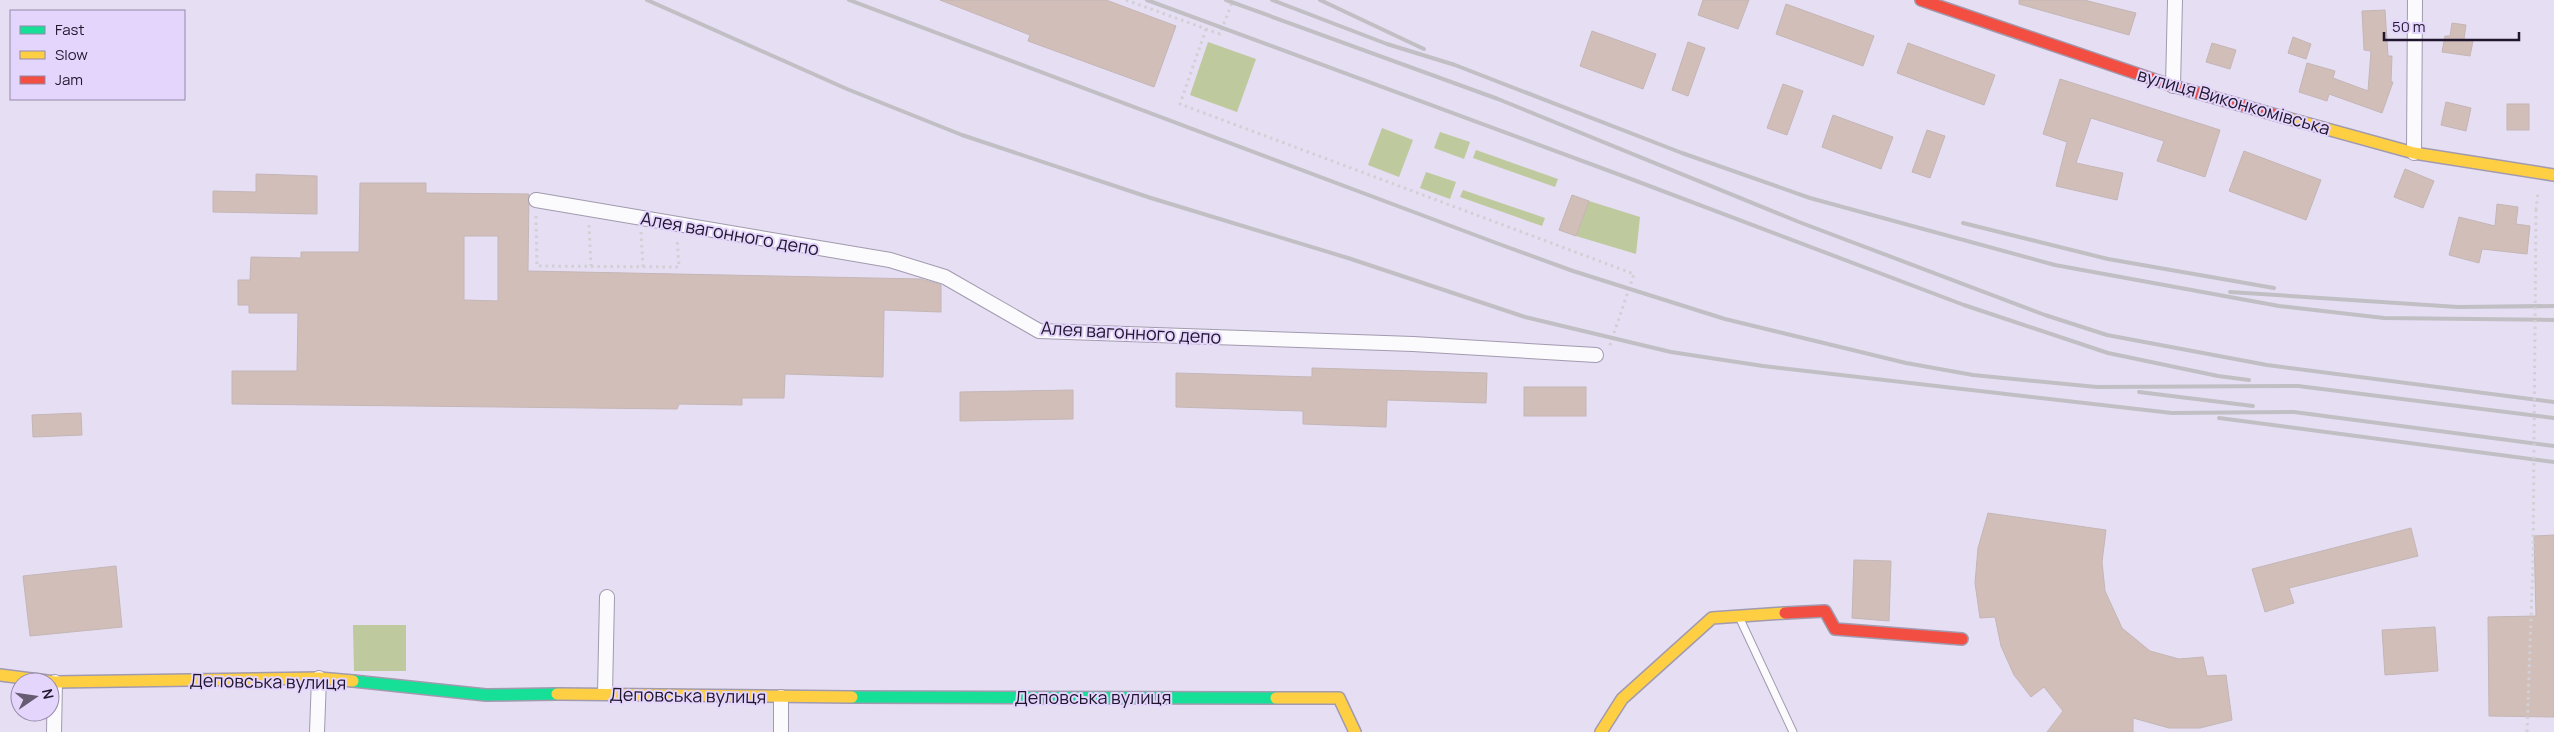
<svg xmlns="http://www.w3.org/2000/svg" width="2554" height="732" font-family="Manrope,sans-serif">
  <rect width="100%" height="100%" fill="#e6def3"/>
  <g fill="#bec99d">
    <polygon points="1208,42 1256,59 1237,112 1190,95"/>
    <polygon points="1382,128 1413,140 1399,177 1368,165"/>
    <polygon points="1440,132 1470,142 1464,159 1434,148"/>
    <polygon points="1476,150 1558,179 1555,187 1473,158"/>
    <polygon points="1426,172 1456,182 1450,199 1420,188"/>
    <polygon points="1463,190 1545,218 1542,226 1460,197"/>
    <polygon points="1589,201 1640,217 1636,254 1576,236"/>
    <polygon points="353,625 406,625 406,671 354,671"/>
  </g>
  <g fill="#d1beb8" stroke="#c4b6b6" fill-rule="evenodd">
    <polygon points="940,0 1106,0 1176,26 1154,87 1028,41 1030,35"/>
    <polygon points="1703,0 1749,0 1738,29 1698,15"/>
    <polygon points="2019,0 2084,0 2136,13 2129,35 2019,4"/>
    <polygon points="1786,4 1874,36 1863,66 1776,34"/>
    <polygon points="2385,10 2388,56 2392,56 2391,82 2393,82 2382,113 2329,94 2327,101 2299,92 2307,63 2335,71 2333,78 2368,91 2371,51 2364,50 2362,11"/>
    <polygon points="2452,23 2466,25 2464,39 2473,41 2470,56 2442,52 2445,36 2450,36"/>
    <polygon points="1592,31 1656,54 1643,89 1580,66"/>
    <polygon points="2293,37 2311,44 2306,59 2288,53"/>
    <polygon points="1688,42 1705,48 1688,96 1672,90"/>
    <polygon points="1908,43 1995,75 1984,105 1897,73"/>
    <polygon points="2212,43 2236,50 2230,69 2206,62"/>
    <polygon points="2060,79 2220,130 2205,177 2157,161 2164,141 2091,118 2076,163 2123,173 2117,200 2056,186 2067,142 2043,134"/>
    <polygon points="1783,84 1803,91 1787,135 1767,128"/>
    <polygon points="2446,102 2471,108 2466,131 2441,125"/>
    <rect x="2507" y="104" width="22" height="26"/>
    <polygon points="1833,115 1893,137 1881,169 1822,147"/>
    <polygon points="1927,130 1945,136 1930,178 1912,172"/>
    <polygon points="2244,151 2321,180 2306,220 2229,191"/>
    <polygon points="2405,169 2434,181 2423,208 2394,197"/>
    <polygon points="256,174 317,176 317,214 213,212 213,191 256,192"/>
    <path d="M360 183H426V193L529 194 528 271 921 279 941 285V312L884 310 883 377 785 374 784 398H742V405L679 404 677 409 232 404V371H297L298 313H249V305H238V280H250L251 257 301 258V252H359ZM464 236H498V301L464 300Z"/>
    <polygon points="1572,195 1589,201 1576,236 1559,230"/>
    <polygon points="2497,204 2518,207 2516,224 2530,226 2527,254 2482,249 2479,263 2449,255 2459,217 2495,226"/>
    <polygon points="1312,368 1487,373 1486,403 1387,400 1386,427 1303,424 1303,411 1176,407 1176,373 1312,377"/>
    <rect x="1524" y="387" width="62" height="29"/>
    <polygon points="1073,390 1073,419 960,421 960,392"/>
    <polygon points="81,413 82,435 33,437 32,415"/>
    <polygon points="1988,513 2106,530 2102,562 2105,591 2122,628 2150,651 2179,659 2203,657 2207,676 2226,675 2232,720 2200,728 2169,728 2133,718 2133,732 2047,732 2063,711 2044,687 2031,697 2014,675 2001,646 1995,617 1980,618 1975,583 1978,548"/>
    <polygon points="2411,528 2418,556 2289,588 2294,603 2265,612 2252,569"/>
    <polygon points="2554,535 2554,717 2489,716 2488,617 2536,616 2534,536"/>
    <polygon points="1854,560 1891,561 1889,621 1852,618"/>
    <polygon points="116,566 122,627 30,636 23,576"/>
    <polygon points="2435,627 2438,671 2385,675 2382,630"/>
  </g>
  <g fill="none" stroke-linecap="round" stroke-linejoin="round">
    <g stroke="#a29aae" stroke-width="9">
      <polyline id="lane" points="1740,619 1793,732"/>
    </g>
    <g stroke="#a29aae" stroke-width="16">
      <g id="street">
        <polyline points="2173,86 2175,0"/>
        <polyline points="2414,153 2415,0"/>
        <polyline points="536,200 890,260 945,277 1039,331 1413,344 1596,355"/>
        <polyline points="605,693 607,597"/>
        <polyline points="54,732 55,682"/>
        <polyline points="317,732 319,678"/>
        <polyline points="781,732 781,697"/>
      </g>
    </g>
    <g stroke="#a29aae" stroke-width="14">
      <g id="fast">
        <polyline points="353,681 486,695 557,694"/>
        <polyline points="852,697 1276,698"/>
      </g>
    </g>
    <g stroke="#a29aae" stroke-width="14">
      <g id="slow">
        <polyline points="2283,117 2414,153 2554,175"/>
        <polyline points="0,675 55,682 319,678 353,681"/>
        <polyline points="557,694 852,697"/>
        <polyline points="1276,698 1339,698 1355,732"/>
        <polyline points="1601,732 1622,699 1712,618 1785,613"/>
      </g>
    </g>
    <g stroke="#a29aae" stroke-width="14">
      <g id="jam">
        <polyline points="1921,0 2173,86 2283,117"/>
        <polyline points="1785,613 1825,611 1835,629 1962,639"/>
      </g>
    </g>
    <g stroke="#d2cfd5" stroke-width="3" stroke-dasharray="2.5 4" stroke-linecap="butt">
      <polyline points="1126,0 1220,34 1233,0"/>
      <polyline points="1206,29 1180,104 1634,274 1609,348"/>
      <polyline points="2536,210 2538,191"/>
      <polyline points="536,216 537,266 679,267 677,238"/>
      <polyline points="589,225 591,266"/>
      <polyline points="641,232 643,267"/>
      <polyline points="2527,732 2533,563"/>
    </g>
    <use href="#lane" stroke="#fbfafd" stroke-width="7"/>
    <use href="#street" stroke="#fbfafd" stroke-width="14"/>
    <use href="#fast" stroke="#16e098" stroke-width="11"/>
    <use href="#slow" stroke="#ffcf43" stroke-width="11"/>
    <use href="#jam" stroke="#f24e42" stroke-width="11"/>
    <g stroke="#c1bfc4" stroke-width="4">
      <polyline points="647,0 847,89 962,135 1151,198 1348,258 1525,317 1671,352 1763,366 2172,413 2294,412 2554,446"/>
      <polyline points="849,0 1499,244 1573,271 1725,319 1906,363 1973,375 2097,387 2298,386 2554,418"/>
      <polyline points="1147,0 1623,176 1964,305 2108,353 2218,376 2249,380"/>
      <polyline points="1226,0 1498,99 1799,222 2045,315 2107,335 2267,365 2554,402"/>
      <polyline points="1272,0 1387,44 1455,65 1682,153 1810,198 2055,265 2279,306 2384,318 2554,320"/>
      <polyline points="1320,0 1424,49"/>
      <polyline points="1963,223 2108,259 2274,288"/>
      <polyline points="2230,292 2458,307 2554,306"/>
      <polyline points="2139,392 2253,406"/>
      <polyline points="2219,418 2554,462"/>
    </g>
    <polyline stroke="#d2cfd5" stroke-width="3" stroke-dasharray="2.5 4" stroke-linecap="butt" points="2533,563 2536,210"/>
  </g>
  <g text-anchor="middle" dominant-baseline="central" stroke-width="4" stroke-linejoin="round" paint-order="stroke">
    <g font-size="18" fill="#20162d" stroke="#e4d5fc">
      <text transform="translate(2234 101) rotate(16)">вулиця Виконкомівська</text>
      <text transform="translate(730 233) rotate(10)">Алея вагонного депо</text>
      <text transform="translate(1131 332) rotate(3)">Алея вагонного депо</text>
      <text transform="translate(268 681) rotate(1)">Деповська вулиця</text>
      <text transform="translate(688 695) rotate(1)">Деповська вулиця</text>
      <text x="1093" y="697">Деповська вулиця</text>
    </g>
  </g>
  <rect x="10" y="10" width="175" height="90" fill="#e4d5fc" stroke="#9689a9"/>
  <rect x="20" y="26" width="25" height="8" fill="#16e098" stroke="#9689a9"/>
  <text x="55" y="35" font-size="15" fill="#20162d">Fast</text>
  <rect x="20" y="51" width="25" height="8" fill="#ffcf43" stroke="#9689a9"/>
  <text x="55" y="60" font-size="15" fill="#20162d">Slow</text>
  <rect x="20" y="76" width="25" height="8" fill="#f24e42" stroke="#9689a9"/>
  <text x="55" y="85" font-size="15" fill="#20162d">Jam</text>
  <g transform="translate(35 697) rotate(77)"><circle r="24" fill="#e4d5fc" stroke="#9689a9"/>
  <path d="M0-4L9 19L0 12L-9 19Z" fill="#655c72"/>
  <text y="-8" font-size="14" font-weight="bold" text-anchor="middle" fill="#20162d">N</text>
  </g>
  <path d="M2384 32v8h135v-8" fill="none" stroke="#20162d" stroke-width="2.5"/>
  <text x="2392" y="32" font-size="15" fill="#20162d" stroke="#e4d5fc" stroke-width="4" paint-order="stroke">50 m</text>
</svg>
